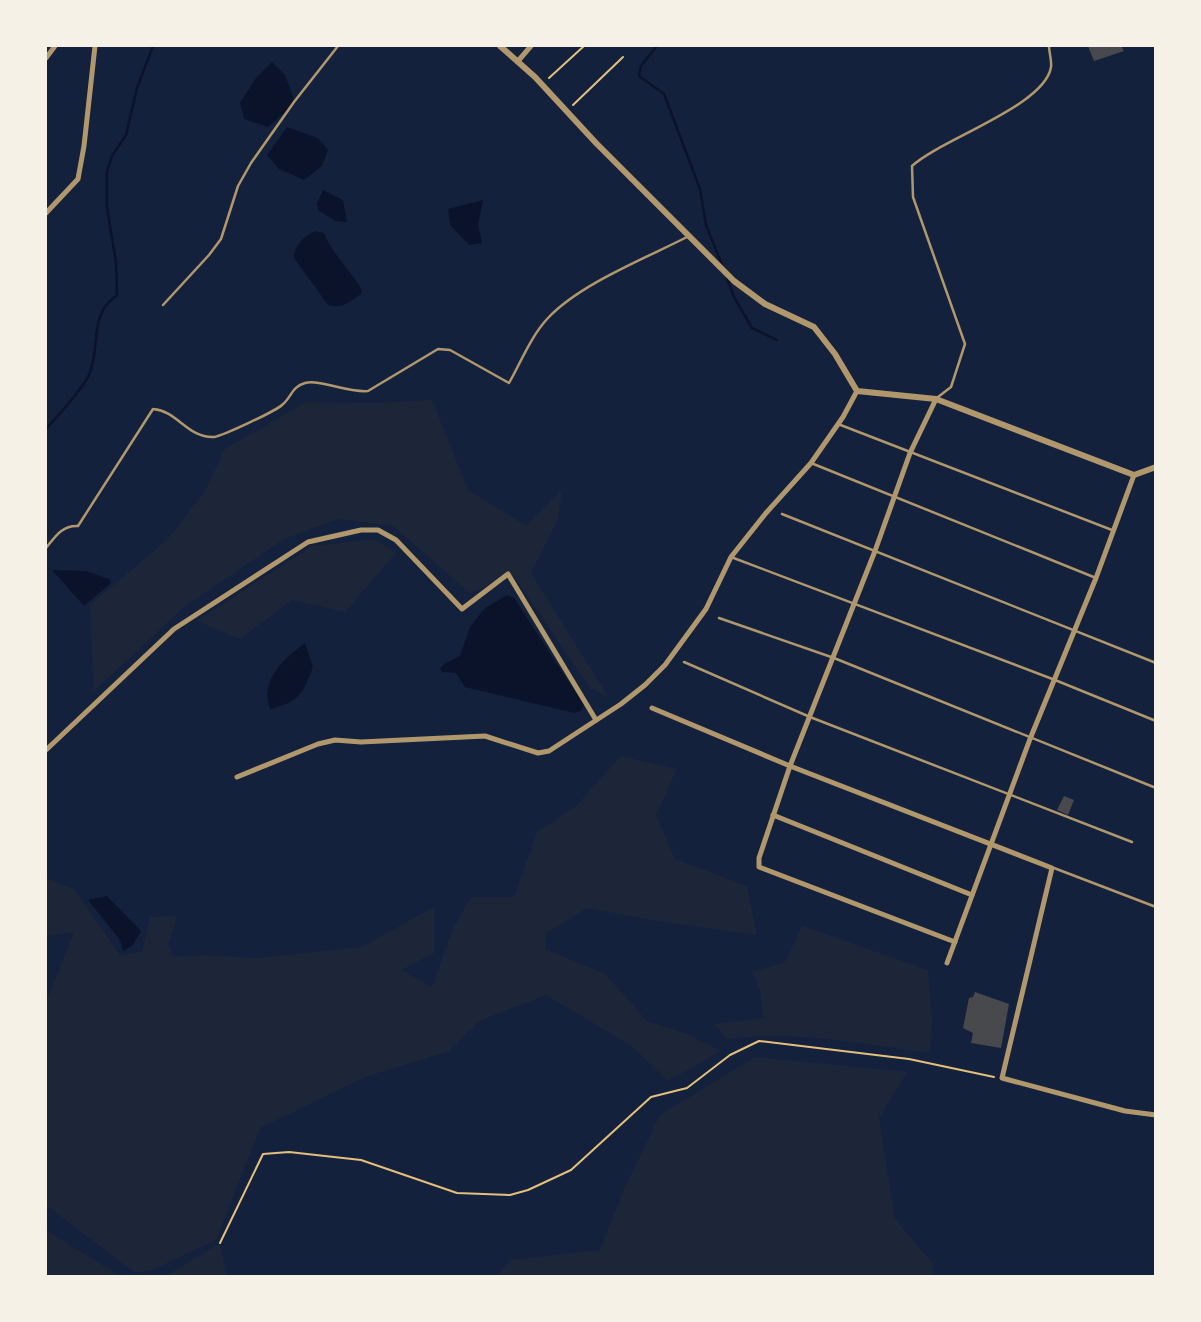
<svg xmlns="http://www.w3.org/2000/svg" width="1201" height="1322" font-family="Poppins,sans-serif">
  <rect width="100%" height="100%" fill="#14213d"/>
  <g fill="#1d2539">
    <polygon points="432,400 468,490 526,526 562,490 558,519 531,573 609,698 590,688 514,576 470,593 393,526 339,519 284,539 184,607 94,691 90,605 167,540 204,493 225,449 306,402 376,403"/>
    <polygon points="374,539 396,553 345,612 292,600 240,639 197,621 312,546"/>
    <polygon points="621,756 677,769 656,815 675,859 747,886 757,935 664,922 587,908 546,933 545,949 605,974 647,1021 685,1033 721,1051 668,1081 632,1046 546,995 479,1021 447,1052 365,1077 260,1128 216,1240 152,1270 135,1273 46,1205 46,1002 74,932 46,936 46,878 74,889 120,955 142,952 150,917 177,916 169,944 173,957 202,955 258,958 362,947 434,907 434,953 401,970 432,987 453,929 471,897 514,897 537,832 576,806"/>
    <path d="M802 926 928 970 932 1021 930 1053C862 1044 795 1030 727 1039L714 1024 763 1018 760 991 752 972 785 962Z"/>
    <polygon points="755,1057 907,1072 879,1118 895,1219 934,1265 932,1276 497,1276 510,1260 600,1250 624,1189 660,1115"/>
    <polygon points="46,1230 120,1276 46,1276"/>
    <polygon points="220,1243 226,1276 166,1276"/>
  </g>
  <g fill="#0b132b">
    <polygon points="272,62 285,75 295,103 268,127 244,119 240,103 256,78"/>
    <polygon points="287,127 318,138 328,150 322,166 304,180 279,169 267,155"/>
    <polygon points="323,190 343,200 347,222 335,221 318,210 317,203"/>
    <polygon points="483,200 478,224 482,243 469,245 450,225 448,209"/>
    <path d="M316 231 324 233C331 252 351 271 362 290L361 294C350 302 342 309 328 305L294 258C293 247 306 234 316 231Z"/>
    <polygon points="52,570 86,571 109,579 111,583 84,606"/>
    <polygon points="507,595 514,598 584,705 581,711 574,713 465,687 456,673 442,672 440,669 444,664 460,656 470,627 484,609"/>
    <path d="M305 643 313 667C303 694 299 702 270 709 259 681 284 658 305 643Z"/>
    <polygon points="107,896 141,931 133,945 123,951 120,940 88,900"/>
  </g>
  <g fill="none" stroke-linecap="round" stroke-linejoin="round">
    <g stroke="#0b132b" stroke-width="2.5">
      <polyline points="657,46 641,66 639,76 664,94 700,189 706,225 722,265"/>
      <polyline points="727,278 734,297 752,328 777,340"/>
      <path d="M46 429C60 413 77 396 88 377 99 355 92 326 105 307 108 302 114 298 117 295L116 262 107 208V172L112 156 126 135 137 88 153 46"/>
    </g>
  </g>
  <g fill="#48494c">
    <polygon points="1088,46 1121,46 1124,51 1094,61"/>
    <polygon points="1064,796 1074,800 1068,815 1057,810"/>
    <polygon points="975,992 1009,1004 1001,1048 971,1043 973,1033 963,1028 969,998 973,997"/>
  </g>
  <g fill="none" stroke-linecap="round" stroke-linejoin="round">
    <g stroke="#e5c07b" stroke-width="2">
      <polyline points="549,78 584,46"/>
      <polyline points="573,105 623,57"/>
      <polyline points="220,1243 263,1154 289,1152 361,1160 457,1193 510,1195 528,1190 571,1170 651,1097 687,1088 730,1055 759,1041 909,1059 994,1077"/>
    </g>
    <g stroke="#b1986c" stroke-width="2.5">
      <polyline points="163,305 209,255 221,239 238,186 251,163 294,102 338,46"/>
      <path d="M938 397 951 387 965 344 913 197 912 166C941 139 1045 106 1051 67 1052 61 1049 52 1049 46"/>
      <polyline points="838,424 1112,530"/>
      <polyline points="811,463 1096,578"/>
      <polyline points="782,514 1156,663"/>
      <path d="M46 548C55 537 62 525 78 526L153 409C178 411 187 438 214 437 222 436 276 411 282 405 292 397 291 387 305 383 320 379 348 393 368 391L438 349 450 350 509 383C521 362 531 336 548 318 580 284 644 259 687 237"/>
      <polyline points="731,557 1055,680 1156,721"/>
      <polyline points="719,618 834,658 1156,788"/>
      <polyline points="684,662 810,717 1132,842"/>
      <polyline points="1054,868 1156,907"/>
    </g>
    <g stroke="#b1986c" stroke-width="5">
      <polyline points="46,58 55,46"/>
      <polyline points="518,61 531,46"/>
      <polyline points="46,213 78,179 84,146 95,46"/>
      <polyline points="936,399 910,453 875,551 790,766 759,858 759,867 955,942"/>
      <polyline points="652,708 790,766 1052,868 1002,1078 1125,1111 1156,1115"/>
      <polyline points="46,750 174,629 308,542 361,530 378,530 396,540 462,609 508,574 596,720"/>
      <polyline points="237,777 318,744 335,740 361,742 485,736 538,753 549,751 621,704 645,685 665,665 706,609 731,557 766,513 811,463 843,417 857,391"/>
      <polyline points="773,815 972,895"/>
      <polyline points="947,963 1030,739 1096,578 1134,475"/>
    </g>
    <polyline stroke="#b1986c" stroke-width="6" points="500,46 535,77 596,143 734,281 765,304 814,327 835,354 857,391 936,399 1134,475 1156,467"/>
  </g>
  <rect width="1201" height="1322" fill="none" stroke="#f6f1e7" stroke-width="94"/>
</svg>
